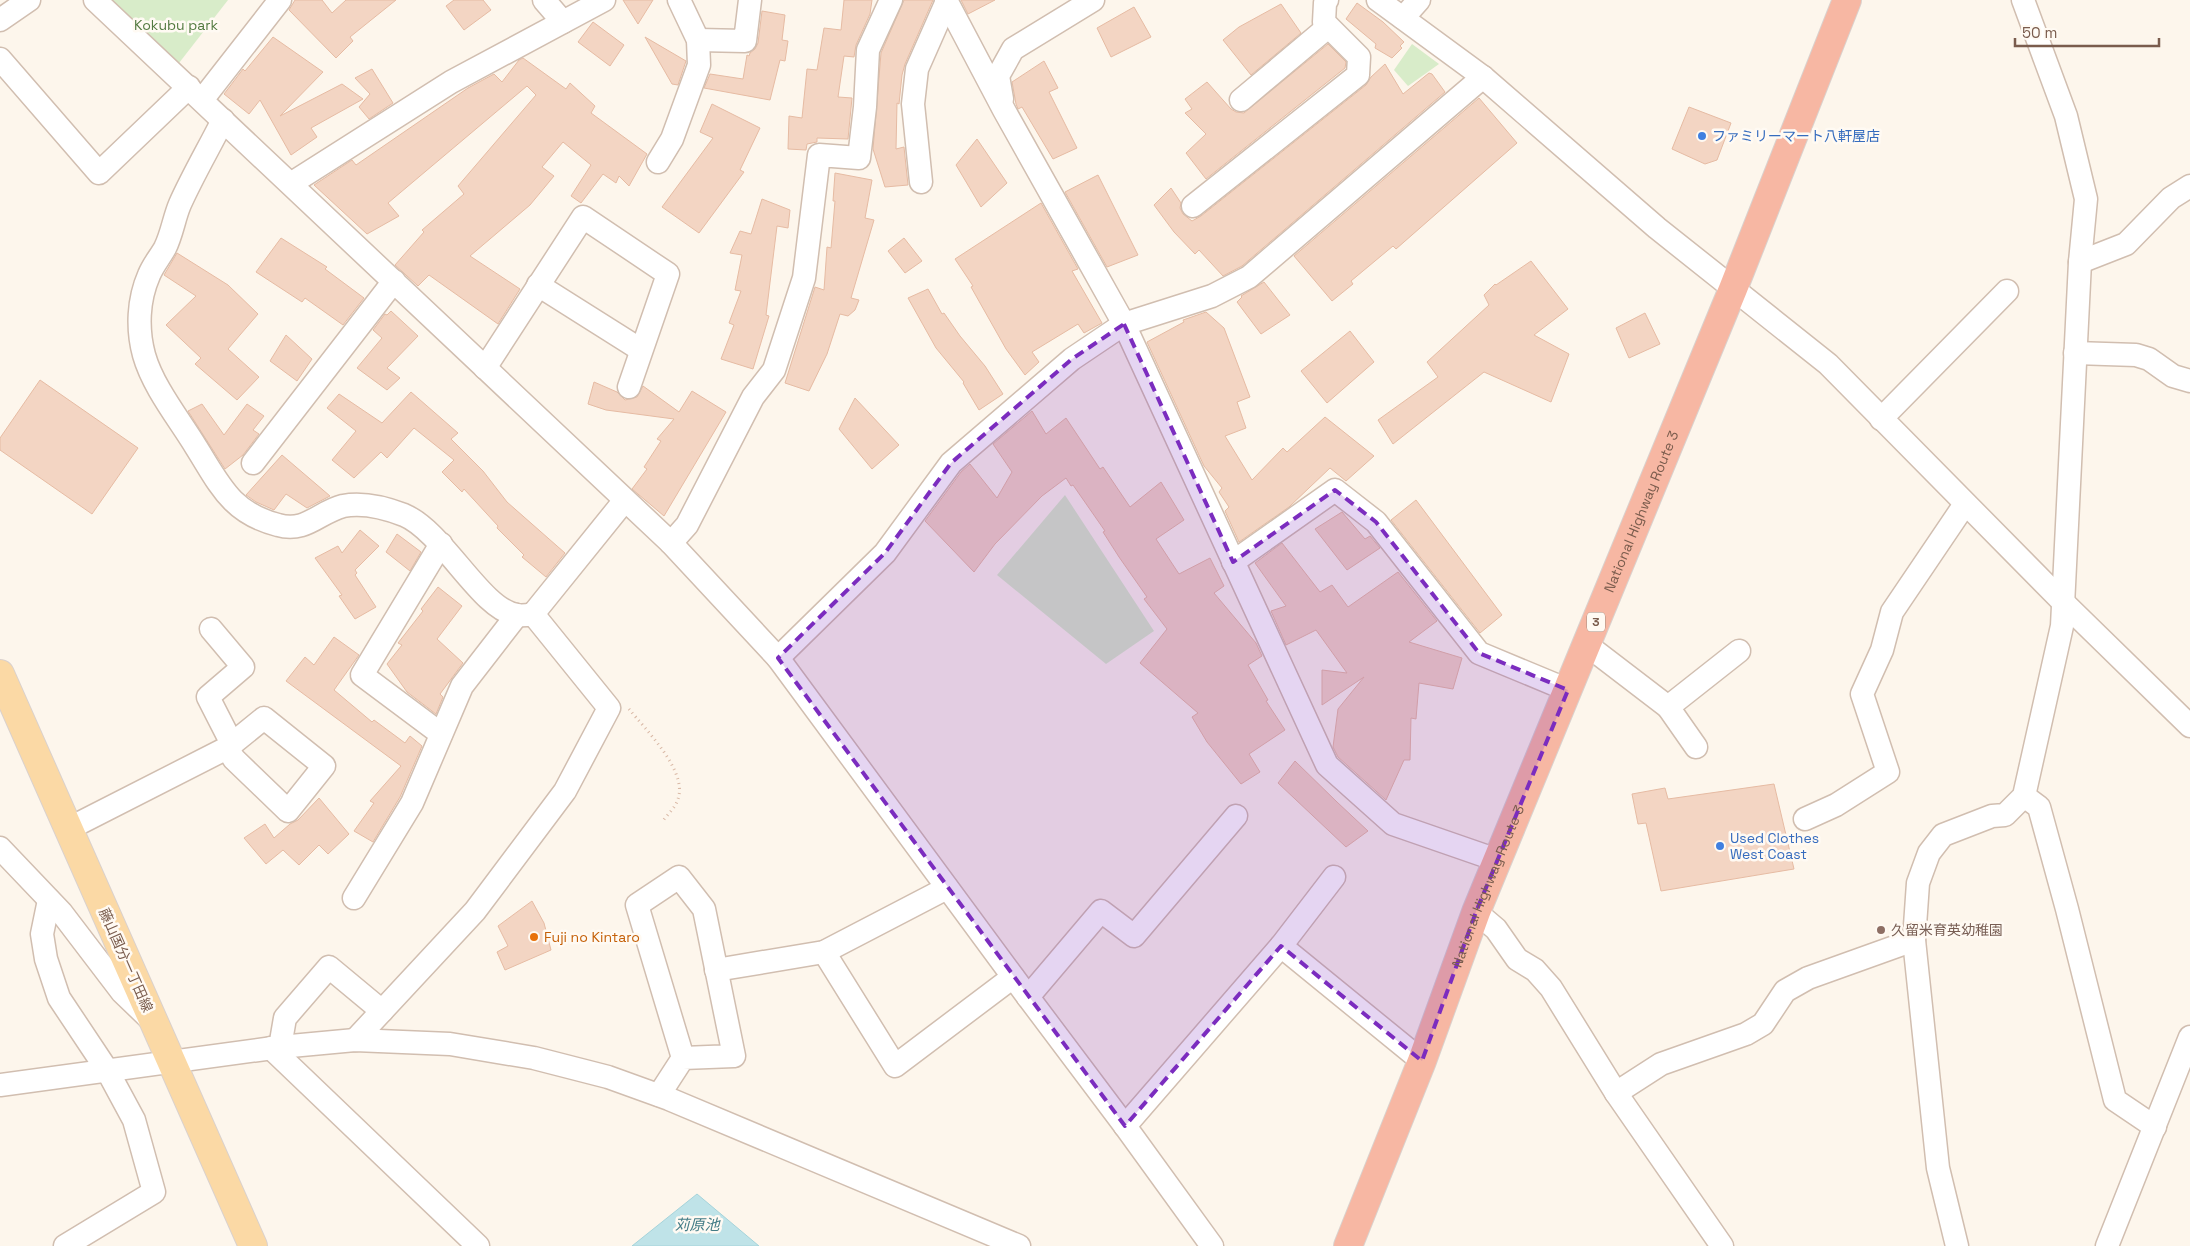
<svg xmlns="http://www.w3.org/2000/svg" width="2190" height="1246" font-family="'Space Grotesk','Noto Sans JP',sans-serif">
  <rect width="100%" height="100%" fill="#fdf6ec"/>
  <g fill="#d8ecc9">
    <polygon points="112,0 228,0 179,63"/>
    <polygon points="1412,44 1439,64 1408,86 1394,70"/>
    <polygon points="1065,495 1154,631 1106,664 997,575"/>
  </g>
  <polygon fill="#bfe3e8" stroke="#a5d3da" points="697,1194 759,1246 632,1246"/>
  <g fill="#f3d5c3" stroke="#e6bba3">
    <polygon points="295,0 322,0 332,13 346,0 396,0 350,37 353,41 336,58 289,10"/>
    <polygon points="454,0 483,0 491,10 464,30 446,6"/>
    <polygon points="623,0 653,0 638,24"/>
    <polygon points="844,0 872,0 870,14 856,45 854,57 844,56 838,97 852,98 848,139 817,138 817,142 807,144 806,150 788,149 789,116 802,118 807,69 817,70 824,28 841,30"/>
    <polygon points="904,0 933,0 905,64 902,75 899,104 897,103 896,149 904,147 908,185 885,187 873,149 881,53"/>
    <polygon points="961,0 995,0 968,14"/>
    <polygon points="1357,3 1383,22 1404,42 1400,46 1402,48 1392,58 1375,48 1376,44 1346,19"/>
    <polygon points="1281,4 1301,33 1251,75 1223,40 1239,27"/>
    <polygon points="1134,7 1151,37 1111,57 1097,28"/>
    <polygon points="762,11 785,15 782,40 788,41 785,61 780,60 770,100 704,88 710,74 743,79 747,55 749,56 750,53 755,49 758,43"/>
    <polygon points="593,22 624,45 610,66 578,42"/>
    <polygon points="273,37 323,72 280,116 342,84 363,99 311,128 317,137 291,155 260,100 249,114 224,94 243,69 245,71"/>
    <polygon points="645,37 686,61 678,85 672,84"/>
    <polygon points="1328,44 1346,62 1345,68 1206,179 1186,153 1206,134 1185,113 1192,109 1185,99 1207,82 1231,109 1236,112 1244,113"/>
    <polygon points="523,58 566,89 570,83 595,106 591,113 647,154 629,186 619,176 616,183 603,174 581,203 571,196 591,165 563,142 542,167 554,176 530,205 470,256 520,289 498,324 429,275 418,286 395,265 424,232 422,230 464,194 458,186 536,95 527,86 388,203 399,216 367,234 314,185 352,160 356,165 468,88 494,74 502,82 519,60"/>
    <polygon points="1044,61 1058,88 1049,92 1077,148 1053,159 1022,107 1018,109 1016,104 1012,82"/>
    <polygon points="1385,64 1403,94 1429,73 1432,74 1445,92 1242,266 1223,276 1199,250 1195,254 1174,232 1154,205 1171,188 1181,203 1180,208 1183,214 1192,221 1201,216 1366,85 1371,77"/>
    <polygon points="372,69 393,103 369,119 359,107 370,94 355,78"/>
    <polygon points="1479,98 1517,143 1396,249 1393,246 1351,281 1353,284 1332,301 1294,256"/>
    <polygon points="712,104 760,128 740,170 744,172 699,233 662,207 713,138 700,132"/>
    <polygon points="1689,107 1731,123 1717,160 1705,164 1672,149"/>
    <polygon points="977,139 1007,183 981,207 956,165"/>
    <polygon points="835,173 872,180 865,218 874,220 851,298 859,300 855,310 848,316 840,314 827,354 809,391 785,383 815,287 824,290 827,247 831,248 835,201 833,201"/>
    <polygon points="1098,175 1138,255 1107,267 1065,192"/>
    <polygon points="762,199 790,210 788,228 777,226 766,315 769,316 753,369 721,359 734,325 729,323 741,291 735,290 742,255 730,253 740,231 751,234"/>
    <polygon points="1041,203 1078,269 1072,271 1102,323 1084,333 1078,324 1032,352 1039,362 1025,375 1006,349 971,287 973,286 955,259"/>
    <polygon points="281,238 327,267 325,269 364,298 343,325 305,298 302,302 256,272"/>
    <polygon points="904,238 922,261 905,273 888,251"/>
    <polygon points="177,253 228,285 258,314 228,349 259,377 237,400 195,364 201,358 166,325 196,296 164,275"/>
    <polygon points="1531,261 1568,309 1534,335 1569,354 1551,402 1484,372 1393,444 1378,420 1438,377 1427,362 1489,305 1484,295 1495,284 1496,285"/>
    <polygon points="1264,282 1290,315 1261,334 1237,302 1242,297 1241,296"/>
    <polygon points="928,289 942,314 944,313 960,336 985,366 1003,394 979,410 963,383 964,382 936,348 908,298"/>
    <polygon points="391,311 418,336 387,368 400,378 387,390 357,368 382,338 373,330 385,314 387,315"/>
    <polygon points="1206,312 1224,328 1250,397 1237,402 1246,428 1225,436 1252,480 1283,448 1287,452 1325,417 1374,456 1346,481 1330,468 1289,507 1239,542 1225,511 1229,507 1219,492 1222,488 1204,466 1147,342 1184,322 1183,320"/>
    <polygon points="1645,313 1660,344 1629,358 1616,328"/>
    <polygon points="1350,331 1374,362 1327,403 1301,371"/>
    <polygon points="286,335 312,359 297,381 270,361"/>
    <polygon points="40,380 138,448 92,514 0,450 0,438"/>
    <polygon points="594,382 617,392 625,400 637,397 643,386 679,412 692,391 726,412 664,516 632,489 647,469 644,467 661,441 657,439 674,419 606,410 588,404"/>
    <polygon points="411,392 458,433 451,439 483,471 507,502 565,553 546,577 522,557 524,555 497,528 498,526 464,489 462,492 442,472 454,460 414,428 387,458 381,452 354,478 332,460 356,431 327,408 339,394 382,423"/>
    <polygon points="855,398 899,445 872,469 839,429"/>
    <polygon points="202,404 224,435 247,404 264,416 253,430 259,434 243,455 225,469 188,411"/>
    <polygon points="1032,411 1046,434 1066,418 1100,469 1103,467 1130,507 1161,482 1184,520 1156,539 1179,574 1210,558 1224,586 1214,593 1256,643 1262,656 1248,665 1268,700 1266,701 1285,730 1249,754 1260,772 1241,784 1207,742 1192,717 1198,713 1140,663 1167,629 1144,599 1147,597 1119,557 1103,532 1105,531 1073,485 1071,486 1066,478 1042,496 995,544 974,572 925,521 961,472 970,464 997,498 1012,472 993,444"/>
    <polygon points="282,455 330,496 307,508 286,494 274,510 256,502 246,495"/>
    <polygon points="1416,500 1502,615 1480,633 1391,520"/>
    <polygon points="1342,512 1365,539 1370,536 1380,548 1347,570 1315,529"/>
    <polygon points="360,530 379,546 355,570 357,573 355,575 376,607 355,619 339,596 342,595 315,558 338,546 342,553"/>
    <polygon points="397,534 421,552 410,571 386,552"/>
    <polygon points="1282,543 1320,592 1332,585 1348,607 1398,572 1437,621 1409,642 1462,658 1453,689 1419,683 1416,719 1411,718 1410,760 1404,760 1386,800 1338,757 1333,747 1338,709 1364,677 1322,705 1322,670 1347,673 1316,630 1286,645 1271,611 1286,606 1255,563"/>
    <polygon points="438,587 462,606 437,639 463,663 440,694 443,697 436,714 407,692 387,664 402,645 398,643 423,611 421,609"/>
    <polygon points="334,637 359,655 334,690 372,722 374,720 405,743 410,736 422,746 400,797 373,842 354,831 374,803 370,801 401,766 286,681 305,657 314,665"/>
    <polygon points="1295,761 1337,802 1368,831 1346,847 1278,783"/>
    <polygon points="1774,784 1794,869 1661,891 1646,823 1638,824 1632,794 1665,788 1668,799"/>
    <polygon points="319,798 349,834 328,854 319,845 299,865 283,850 266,864 244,838 265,824 274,838 290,824 298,820"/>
    <polygon points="532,901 544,923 551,950 505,970 497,952 508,946 498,926"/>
  </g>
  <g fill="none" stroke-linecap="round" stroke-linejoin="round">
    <g stroke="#d1beb0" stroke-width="25">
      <g id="minor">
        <polyline points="95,0 671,543 778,658 1028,997 1125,1126 1212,1246"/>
        <polyline points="544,0 563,22"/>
        <polyline points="946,0 1004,110 1124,324 1327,765 1393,824 1497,860"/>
        <polyline points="1378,0 1483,77 1657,228 1828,364 2064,603 2190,726"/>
        <polyline points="1403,18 1419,0"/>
        <polyline points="0,20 29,0"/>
        <polyline points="698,40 745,41 750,0"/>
        <polyline points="0,59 99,173 189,87"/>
        <polyline points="1002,99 998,76 1013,49 1093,0"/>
        <polyline points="202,100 280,0"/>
        <polyline points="1241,100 1328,27"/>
        <path d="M223 120C209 148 193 175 180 204 174 218 172 234 165 248 160 257 153 265 149 275 138 300 137 329 144 355 153 387 179 419 196 447 220 485 231 513 278 525 306 533 319 512 343 506 364 502 386 508 404 515 444 532 481 610 517 615 522 616 528 615 533 614"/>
        <polyline points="658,162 672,139 699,65 698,40 679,0"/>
        <polyline points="921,182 913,104 917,69 947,1"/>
        <polyline points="292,183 451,82 604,0"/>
        <polyline points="1193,206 1358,75 1359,57 1324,22 1325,3 1327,0"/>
        <polyline points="2080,262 2126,244 2171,198 2190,186"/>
        <polyline points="538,285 641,350"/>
        <polyline points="2075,353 2136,355 2149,359 2173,376 2190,381"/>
        <polyline points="485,368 583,217 668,274 629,387"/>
        <polyline points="1881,419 2007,291"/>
        <polyline points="253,463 394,281"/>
        <polyline points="671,543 687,525 753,397 774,370 804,278 819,155 859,158 865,107 868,50 891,0"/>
        <polyline points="441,544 362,675 441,734"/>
        <polyline points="1233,562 1335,490 1376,522 1479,653 1568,690"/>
        <polyline points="211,629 243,667 208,697 232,744"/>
        <polyline points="1587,645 1668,707 1739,651"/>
        <polyline points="778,658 885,553 951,463 1072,359 1124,324 1212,296 1249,277 1483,77"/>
        <polyline points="1668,707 1696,747"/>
        <polyline points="2024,796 2039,807 2067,909 2115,1100 2155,1127"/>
        <polyline points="1805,819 1836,805 1888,772 1862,694 1882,650 1892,612 1965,504"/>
        <polyline points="68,829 227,748 264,718 324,766 288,811 234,759 227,748"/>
        <polyline points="0,848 61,912 122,992 150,1019"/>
        <polyline points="354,898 412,803 462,686 517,615"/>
        <polyline points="49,900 42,934 46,959 59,998 107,1070 134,1120 154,1192 65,1246"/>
        <polyline points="1476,912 1496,929 1517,959 1535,970 1551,988 1616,1093 1722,1246"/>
        <polyline points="1281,946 1422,1061"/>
        <polyline points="824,952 895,1066 1013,977"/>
        <polyline points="716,970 824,952 947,888"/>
        <polyline points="1028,997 1101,911 1134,936 1236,816"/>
        <polyline points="355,1040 475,911 565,791 609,708 533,614 625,500"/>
        <polyline points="280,1047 285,1018 329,967 382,1011"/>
        <polyline points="271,1048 478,1246"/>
        <polyline points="0,1085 280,1047 355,1040 450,1044 534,1058 608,1077 669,1099 1019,1246"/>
        <polyline points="1616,1093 1661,1064 1746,1034 1763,1024 1785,991 1808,978 1914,940"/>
        <polyline points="659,1095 683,1058 637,905 679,877 704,909 734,1056 683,1058"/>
        <polyline points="1125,1126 1281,946 1334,877"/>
        <polyline points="1957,1246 1938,1168 1914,940 1918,883 1929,853 1943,835 1992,816 2005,815 2024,796 2062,626 2080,262 2086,199 2066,116 2023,0"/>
        <polyline points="2107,1246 2190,1037"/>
      </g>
    </g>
    <g stroke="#dad1cd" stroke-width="30">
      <polyline id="major" points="0,674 253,1246"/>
    </g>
    <g stroke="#dad1cd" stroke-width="30">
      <g id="highway">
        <path id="s1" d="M1348 1246 1422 1061 1476 912 1733 289 1847 0"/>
      </g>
    </g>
    <path stroke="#d9b8a5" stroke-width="3" stroke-dasharray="1 4" stroke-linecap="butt" d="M629 709C645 729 688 771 678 799 676 807 667 815 662 822"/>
    <use href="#minor" stroke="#fff" stroke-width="22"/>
    <use href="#major" stroke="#fbd9a5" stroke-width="28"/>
    <use href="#highway" stroke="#f7b7a3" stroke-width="28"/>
  </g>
  <path fill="#7b2cbf" fill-opacity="0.2" stroke="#7b2cbf" stroke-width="4" stroke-dasharray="10 6" stroke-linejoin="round" d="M1124 324 1233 562 1335 490 1376 522 1479 653 1568 690 1476 912 1422 1061 1281 946 1125 1126 778 658 885 553 951 463 1072 359Z"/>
  <g fill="#3f7fe0" stroke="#fffaf3" stroke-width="2">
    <circle cx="1702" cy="136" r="5"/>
    <circle cx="1720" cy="846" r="5"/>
  </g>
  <circle fill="#8d6e63" stroke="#fffaf3" stroke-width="2" cx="1881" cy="930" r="5"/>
  <circle fill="#e8710a" stroke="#fffaf3" stroke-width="2" cx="534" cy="937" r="5"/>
  <g text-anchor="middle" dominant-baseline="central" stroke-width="5" stroke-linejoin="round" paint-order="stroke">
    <rect fill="#fffaf3" stroke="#a28b7f" stroke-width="1" x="1587" y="612.5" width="18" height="19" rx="4"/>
    <g font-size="12" font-weight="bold" fill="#7a5c4d">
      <text x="1596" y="622">3</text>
    </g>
    <g font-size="14" fill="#537a41" stroke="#fffaf3">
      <text x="176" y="25">Kokubu park</text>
    </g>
    <g font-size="14" fill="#366cbe" stroke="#fffaf3" text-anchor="start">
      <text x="1712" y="136">ファミリーマート八軒屋店</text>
      <text x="1730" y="838">Used Clothes<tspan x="1730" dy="16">West Coast</tspan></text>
    </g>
    <g font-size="14" fill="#7a5c4d" stroke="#fffaf3">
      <text stroke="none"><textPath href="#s1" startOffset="791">National Highway Route 3</textPath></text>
      <text stroke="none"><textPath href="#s1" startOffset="386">National Highway Route 3</textPath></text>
      <text transform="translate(126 960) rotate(66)">藤山国分一丁田線</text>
    </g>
    <g font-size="14" fill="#785e54" stroke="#fffaf3" text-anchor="start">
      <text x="1891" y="930">久留米育英幼稚園</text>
    </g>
    <g font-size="14" fill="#c56008" stroke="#fffaf3" text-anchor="start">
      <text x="544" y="937">Fuji no Kintaro</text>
    </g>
    <g font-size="15" font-style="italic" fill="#437c86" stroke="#fffaf3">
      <text x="697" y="1224">苅原池</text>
    </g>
  </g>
  <path d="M2015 38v8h144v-8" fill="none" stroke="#7a5c4d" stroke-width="2.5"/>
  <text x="2022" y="38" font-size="15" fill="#7a5c4d" stroke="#fffaf3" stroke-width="4" paint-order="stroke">50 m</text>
</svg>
